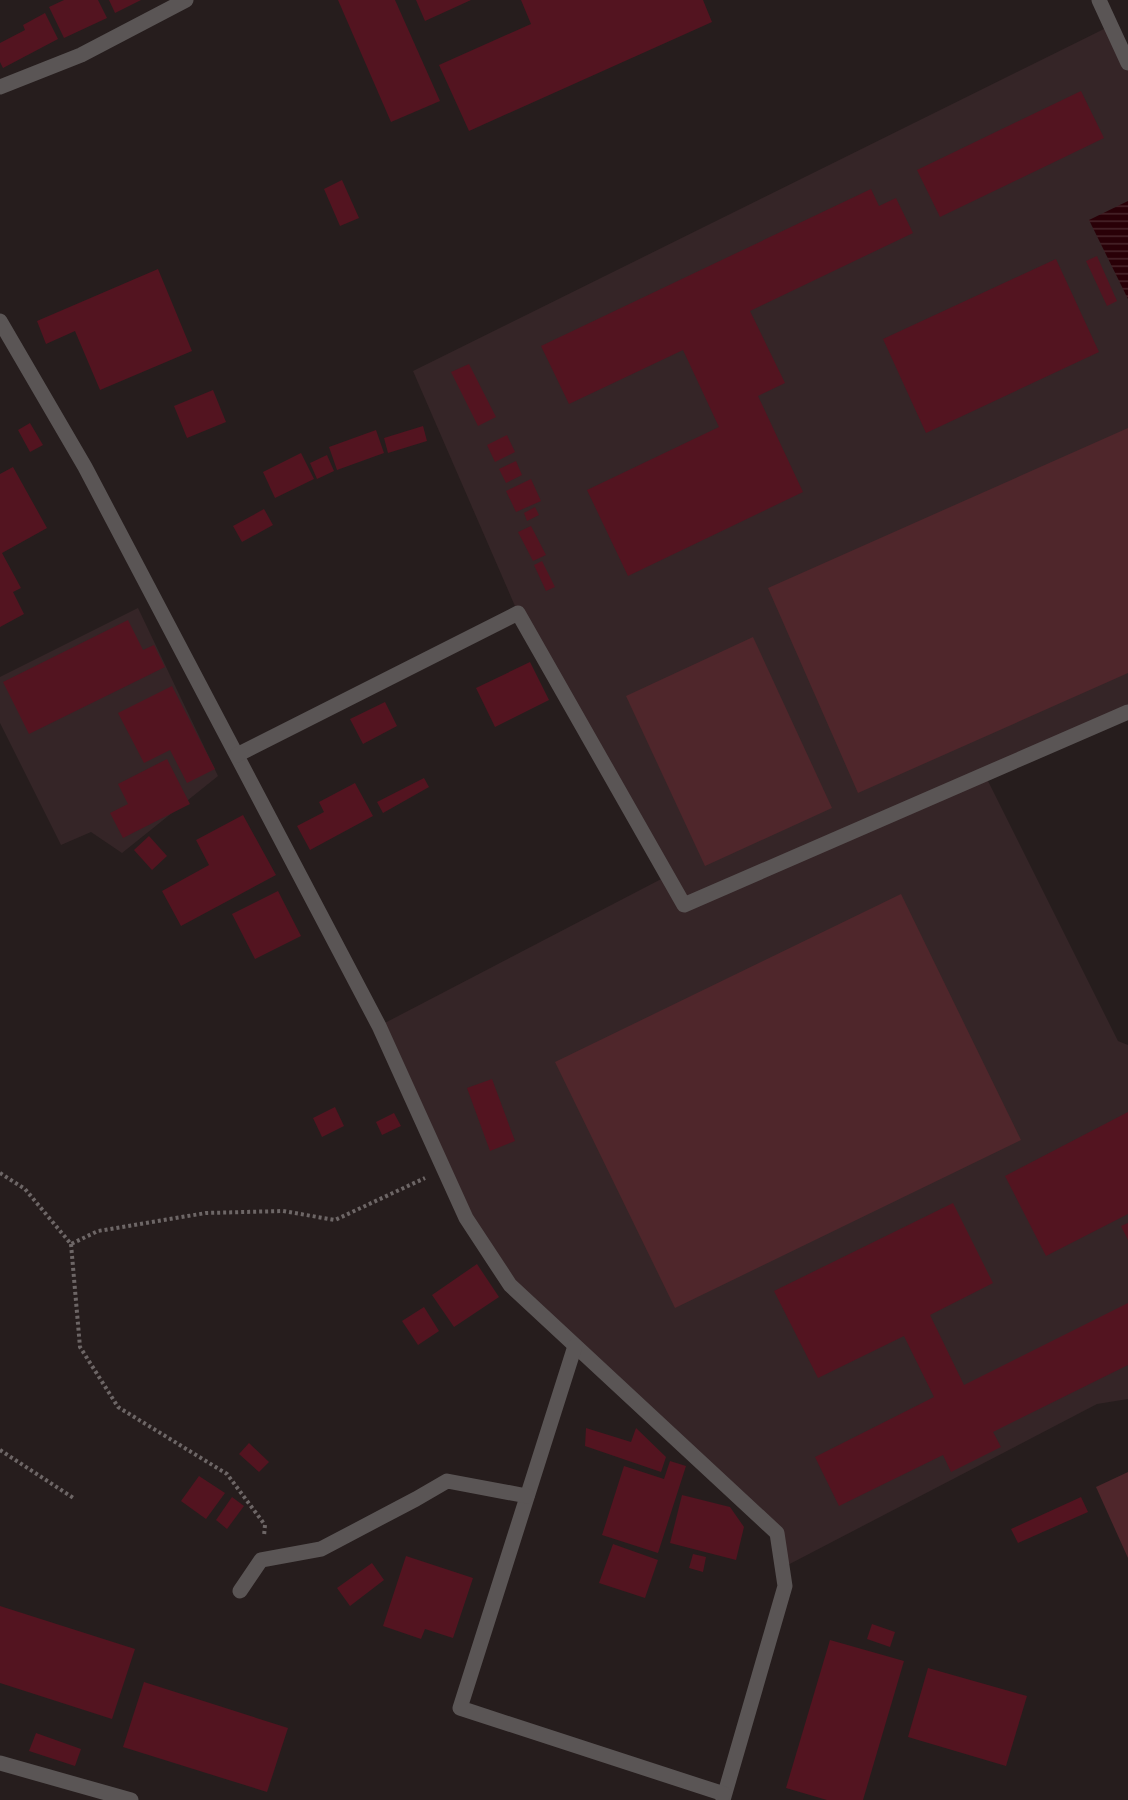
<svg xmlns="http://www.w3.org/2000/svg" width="1128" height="1800" font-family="'Sofia Sans Condensed',sans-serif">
  <defs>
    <pattern id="water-rules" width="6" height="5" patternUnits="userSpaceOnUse" patternTransform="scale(1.5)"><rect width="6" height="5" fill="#290007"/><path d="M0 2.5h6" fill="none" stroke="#48252b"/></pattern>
  </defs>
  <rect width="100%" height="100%" fill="#261d1d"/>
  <g fill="#352527">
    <polygon points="1110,26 1128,62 1128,712 985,775 1118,1041 1128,1045 1128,1399 1097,1404 782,1568 777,1533 510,1285 466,1218 379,1026 667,876 518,613 413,371"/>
    <polygon points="138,608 218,776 122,853 91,832 61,845 0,723 0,677"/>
  </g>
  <g fill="#4f262b">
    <polygon points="1128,428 1128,673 858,793 768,588"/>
    <polygon points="753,637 832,808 705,866 626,696"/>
    <polygon points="901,894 1021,1140 675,1308 555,1062"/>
    <polygon points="1128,1472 1128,1558 1096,1487"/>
  </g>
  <polygon fill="url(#water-rules)" points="1128,201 1128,299 1089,220"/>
  <g fill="#531420">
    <polygon points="64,0 98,0 107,18 64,38 49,7"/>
    <polygon points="109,0 141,0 115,13"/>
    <polygon points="338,0 395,0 440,101 391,122"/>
    <polygon points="416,0 471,0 425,21"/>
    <polygon points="521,0 703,0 712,22 469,131 439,65 531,24"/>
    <polygon points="45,13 58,39 3,68 0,62 0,43 25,30 23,25"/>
    <polygon points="1081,91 1104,138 940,217 917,170"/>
    <polygon points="342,180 359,218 340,226 324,189"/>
    <polygon points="871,189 879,206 896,198 913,233 750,311 785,383 758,396 803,492 628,576 587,490 719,427 683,350 569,404 541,346"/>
    <polygon points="1097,256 1117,301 1107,306 1086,261"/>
    <polygon points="1056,259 1099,352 926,433 883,339"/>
    <polygon points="158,269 192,351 100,390 75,331 46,344 37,321"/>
    <polygon points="469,364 496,417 478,426 451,372"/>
    <polygon points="213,390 226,422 187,438 174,406"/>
    <polygon points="30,423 43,445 30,452 18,430"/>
    <polygon points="423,426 427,441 388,453 384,438"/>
    <polygon points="376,430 384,453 337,470 329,447"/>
    <polygon points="507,435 515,452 495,462 487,445"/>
    <polygon points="301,453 314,479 275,498 263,472"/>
    <polygon points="327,455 334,471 317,479 310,463"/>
    <polygon points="516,461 522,475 506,483 499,469"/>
    <polygon points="13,467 47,528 2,553 21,588 13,592 24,614 0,627 0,474"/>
    <polygon points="531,479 541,501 516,512 506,491"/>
    <polygon points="535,507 539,515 527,521 524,513"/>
    <polygon points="264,509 273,525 242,542 233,526"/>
    <polygon points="531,526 546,555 533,561 518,532"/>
    <polygon points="542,561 555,587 546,591 534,565"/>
    <polygon points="128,620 143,650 154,645 165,667 29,734 3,682"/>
    <polygon points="530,662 549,700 495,727 476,688"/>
    <polygon points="172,686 215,769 187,783 170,750 144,763 118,713"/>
    <polygon points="385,702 397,726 363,744 350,719"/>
    <polygon points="167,759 190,804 123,838 110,813 128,804 118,784"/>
    <polygon points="424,778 429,787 383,813 377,802"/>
    <polygon points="355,783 373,816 310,850 297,826 324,812 319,802"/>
    <polygon points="243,815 276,875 181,926 162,891 209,865 196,840"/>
    <polygon points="149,836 167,856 152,870 134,850"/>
    <polygon points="278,891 301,936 255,959 232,914"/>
    <polygon points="492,1079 515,1141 490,1151 467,1088"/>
    <polygon points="335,1107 344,1126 322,1137 313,1118"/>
    <polygon points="1128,1112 1128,1214 1046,1256 1005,1176"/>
    <polygon points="394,1113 401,1126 382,1135 376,1122"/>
    <polygon points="953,1203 993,1283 930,1315 964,1385 1128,1303 1128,1365 993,1432 1001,1447 951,1472 943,1455 839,1506 815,1457 934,1397 904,1336 818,1378 774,1291"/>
    <polygon points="1128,1223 1128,1240 1121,1226"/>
    <polygon points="477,1264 499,1297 454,1327 432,1295"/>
    <polygon points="424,1307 439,1331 418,1345 402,1321"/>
    <polygon points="586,1428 631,1442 636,1428 666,1457 661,1472 585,1446"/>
    <polygon points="249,1443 269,1462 259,1472 239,1454"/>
    <polygon points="670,1461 686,1466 658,1553 602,1535 624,1466 664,1479"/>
    <polygon points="199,1476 225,1493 206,1519 181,1501"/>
    <polygon points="682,1495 730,1507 744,1527 736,1560 670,1543"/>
    <polygon points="232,1497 244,1506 227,1529 216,1520"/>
    <polygon points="1081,1497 1088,1512 1018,1543 1011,1529"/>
    <polygon points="613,1544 658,1560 645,1598 599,1583"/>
    <polygon points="693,1554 706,1557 703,1572 689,1568"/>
    <polygon points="406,1556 473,1578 453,1638 425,1629 421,1639 383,1626"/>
    <polygon points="372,1563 384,1580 350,1606 337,1588"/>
    <polygon points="0,1606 135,1649 112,1719 0,1683"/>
    <polygon points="872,1624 895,1632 890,1647 867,1639"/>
    <polygon points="830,1640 904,1661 863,1800 827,1800 786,1788"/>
    <polygon points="928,1668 1027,1696 1006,1766 908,1737"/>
    <polygon points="144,1682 288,1728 267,1792 123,1747"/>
    <polygon points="36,1733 81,1749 75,1766 29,1751"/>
  </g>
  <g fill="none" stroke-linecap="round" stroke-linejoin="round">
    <g stroke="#6d6666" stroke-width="4" stroke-dasharray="3 3" stroke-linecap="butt">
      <polyline points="0,1173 25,1189 71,1244 98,1231 206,1213 283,1211 335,1220 425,1178"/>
      <polyline points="71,1244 80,1347 118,1407 227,1474 265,1525 264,1536"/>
      <polyline points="0,1450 75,1499"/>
    </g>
    <g stroke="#5a5555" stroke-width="15">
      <polyline points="1099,0 1128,63"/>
      <polyline points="0,87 81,55 186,0"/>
      <polyline points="0,321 85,467 379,1026 466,1218 510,1285 777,1533 785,1586 723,1800"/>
      <polyline points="237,755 518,613 684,905 1128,712"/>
      <polyline points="575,1346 460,1708 724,1794"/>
      <polyline points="240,1591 261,1560 321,1549 416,1499 447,1481 527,1496"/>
      <polyline points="0,1763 131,1800"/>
    </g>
  </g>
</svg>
